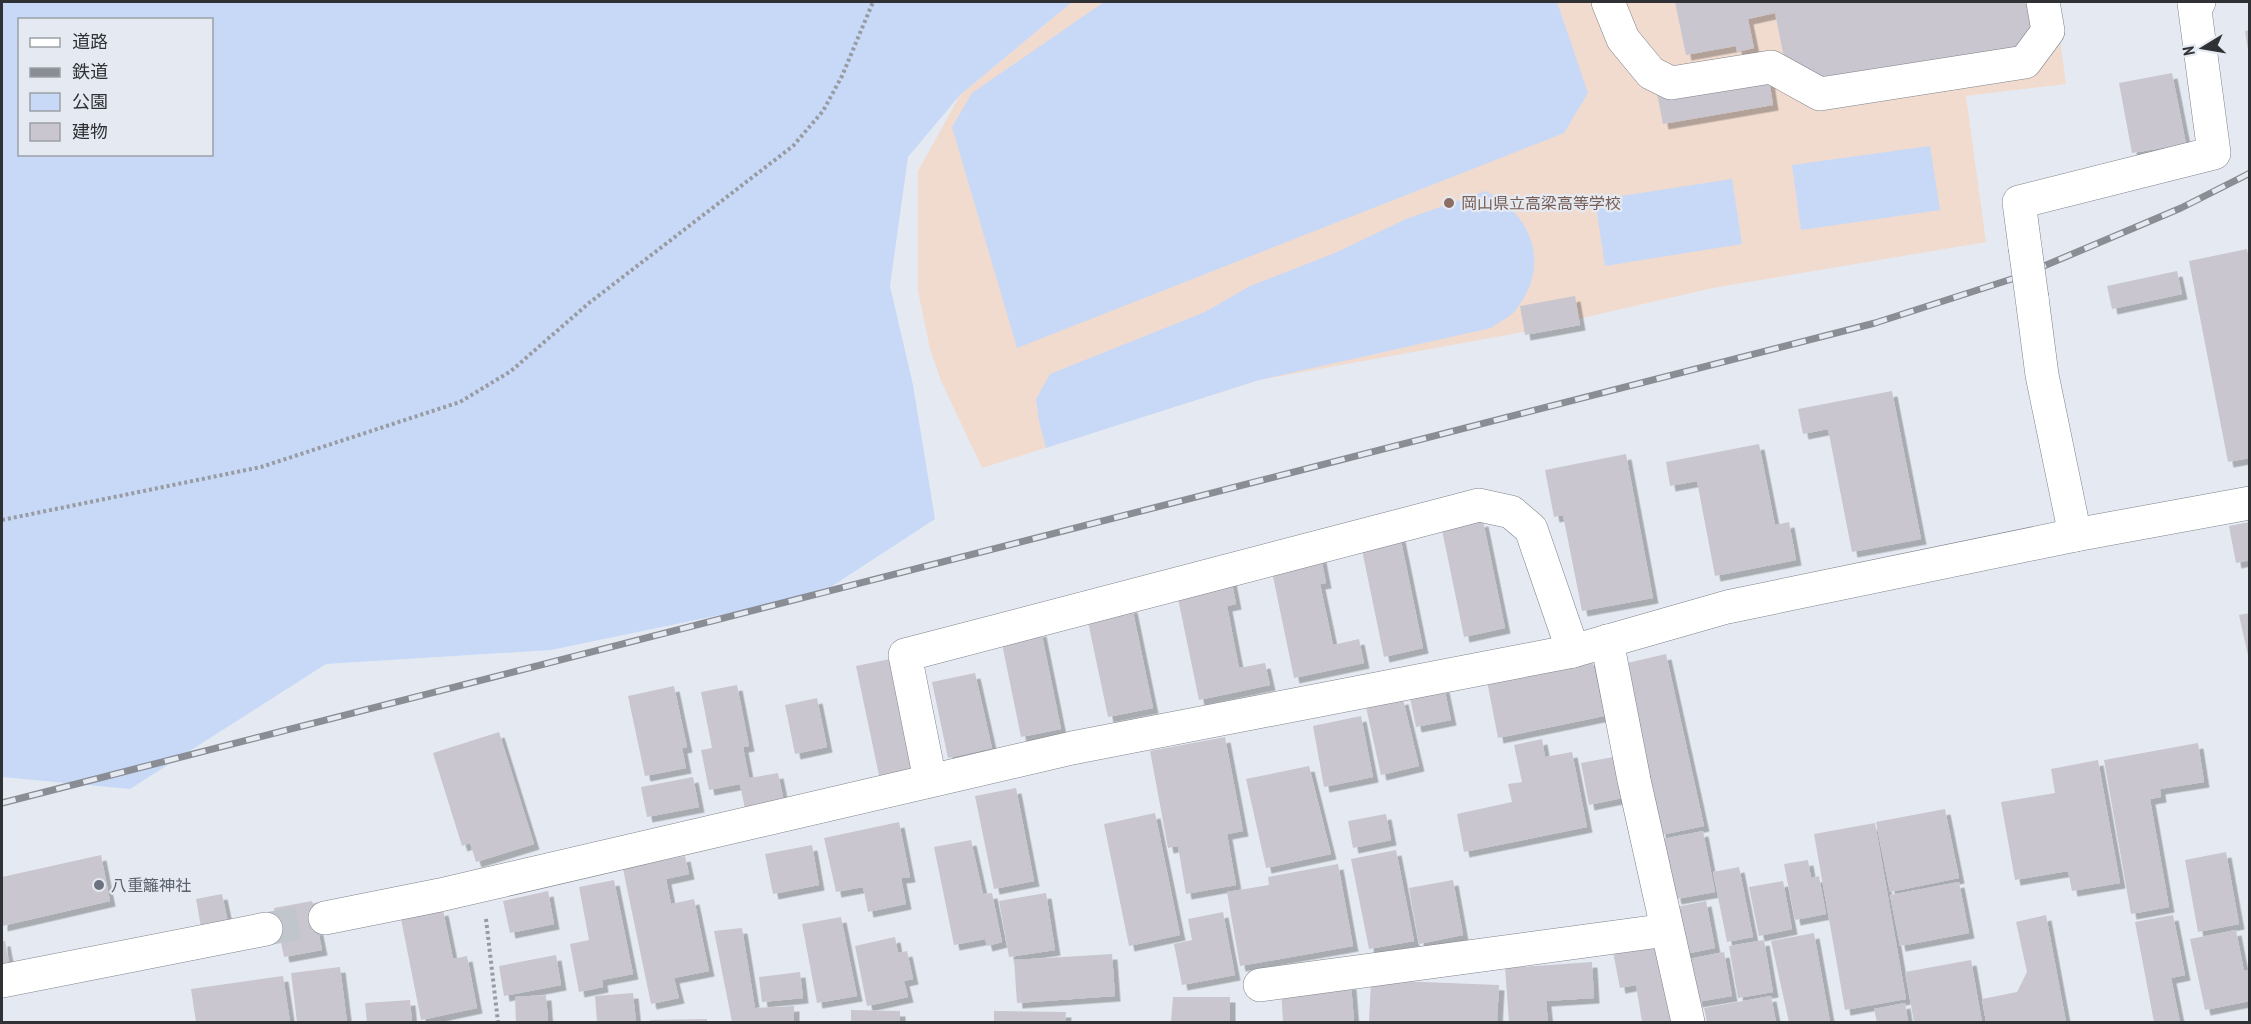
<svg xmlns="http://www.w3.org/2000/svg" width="2251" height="1024" font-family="'PT Sans Narrow','Noto Sans JP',sans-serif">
  <defs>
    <filter id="shadow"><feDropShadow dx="5.5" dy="5.5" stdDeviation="0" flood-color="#0004"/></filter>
  </defs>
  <rect width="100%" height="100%" fill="#e5eaf2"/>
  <polygon fill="#f1dbcf" points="1072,2 2055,2 2066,84 1966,96 1986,242 1713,288 1518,333 1259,380 982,468 941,381 930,349 918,291 918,171 960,95"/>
  <g fill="#c7d9f7" fill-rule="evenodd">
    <path d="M2 2H1072L960 95 908 157 890 286 913 385 935 519 820 594 551 650 326 664 130 789 2 777ZM20 20H212V154H20Z"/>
    <polygon points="1104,2 1557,2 1588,93 1564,133 1017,348 952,127 972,93"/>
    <polygon points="1930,146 1940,210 1801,230 1792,165"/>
    <polygon points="1732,179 1742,244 1605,266 1595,200"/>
    <path d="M1486 191C1497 199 1512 207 1519 218 1542 248 1538 283 1514 312 1508 318 1498 323 1491 328L1259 380 1046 448 1039 421 1036 399 1050 374 1205 312 1250 286 1335 253 1406 219Z"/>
  </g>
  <g fill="#c9c6cf" filter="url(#shadow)">
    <polygon points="1675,2 2035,2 2038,17 2015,51 1825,82 1800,64 1786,67 1775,13 1748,19 1754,48 1737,52 1736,46 1686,55"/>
    <polygon points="2250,30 2250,50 2248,50 2245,31"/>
    <polygon points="1768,73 1773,105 1663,124 1657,93"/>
    <polygon points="2172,73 2186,144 2132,153 2119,83"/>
    <polygon points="2247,249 2250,264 2250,458 2228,462 2189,261"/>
    <polygon points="2177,271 2182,294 2112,309 2107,286"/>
    <polygon points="1575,296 1580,325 1525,335 1520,306"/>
    <polygon points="1892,391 1921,539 1852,552 1828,429 1803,434 1798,409"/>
    <polygon points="1759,444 1775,525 1789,522 1796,560 1715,576 1697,481 1670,486 1666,462"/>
    <polygon points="1626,454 1653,598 1582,611 1563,515 1554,517 1545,470"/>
    <polygon points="1483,521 1505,628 1464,637 1442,530"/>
    <polygon points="2250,522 2250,560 2236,563 2229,526"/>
    <polygon points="1400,536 1423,648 1384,657 1361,545"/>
    <polygon points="1321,557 1326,583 1320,584 1333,645 1359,639 1364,663 1294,678 1271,567"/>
    <polygon points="1231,578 1236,604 1227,606 1239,668 1265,663 1270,685 1199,700 1176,589"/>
    <polygon points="1132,607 1153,708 1108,717 1087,617"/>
    <polygon points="2250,613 2250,660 2249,660 2239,615"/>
    <polygon points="1041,631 1061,729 1021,737 1001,639"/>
    <polygon points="1666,654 1704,826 1661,835 1623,664"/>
    <polygon points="895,658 918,772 880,780 856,666"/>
    <polygon points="1592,659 1604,716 1498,738 1487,681"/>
    <polygon points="975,673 992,748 948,758 932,682"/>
    <polygon points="737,685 749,746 743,747 749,778 778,773 784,802 745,809 740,784 709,790 701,750 712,748 701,692"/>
    <polygon points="674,686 687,747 682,748 686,768 645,776 628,696"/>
    <polygon points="1444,687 1451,720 1416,727 1409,693"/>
    <polygon points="817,698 827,747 795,754 785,705"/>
    <polygon points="1403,699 1419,766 1381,775 1366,707"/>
    <polygon points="1361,716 1373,777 1324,787 1313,726"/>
    <polygon points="499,732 534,844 476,862 470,843 462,846 433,753"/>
    <polygon points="1225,737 1243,831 1227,834 1236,885 1186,894 1178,846 1168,848 1150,751"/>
    <polygon points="1542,739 1545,757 1572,752 1587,827 1464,852 1457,814 1512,802 1508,784 1522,782 1514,745"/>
    <polygon points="2198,743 2204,782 2160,789 2161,797 2150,799 2169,907 2131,914 2104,760"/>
    <polygon points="1619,756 1627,797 1589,805 1581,763"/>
    <polygon points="2098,760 2120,883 2072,891 2068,871 2015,880 2001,802 2055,793 2051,769"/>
    <polygon points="1309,766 1331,854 1266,868 1246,779"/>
    <polygon points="693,777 699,807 647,817 641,787"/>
    <polygon points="1016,788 1034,881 994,889 975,796"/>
    <polygon points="1945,809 1959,878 1890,892 1876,822"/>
    <polygon points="1155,813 1180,935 1129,946 1104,824"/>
    <polygon points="1386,814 1391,840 1353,848 1348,821"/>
    <polygon points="899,822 910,877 901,878 906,904 868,912 863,887 836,892 824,838"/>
    <polygon points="1875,823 1906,999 1845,1010 1814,834"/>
    <polygon points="1703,831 1715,892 1676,899 1663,839"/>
    <polygon points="971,840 983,894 992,893 1002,942 987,946 985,939 954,945 934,847"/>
    <polygon points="812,845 819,885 773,894 765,854"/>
    <polygon points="1396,850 1414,941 1369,949 1351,859"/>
    <polygon points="2226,852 2239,924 2198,932 2185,860"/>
    <polygon points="101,855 110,901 2,926 2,877"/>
    <polygon points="685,856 689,874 666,879 671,904 694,899 709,971 674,978 679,998 651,1004 623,869"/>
    <polygon points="1808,860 1811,878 1819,876 1826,914 1795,920 1784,864"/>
    <polygon points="1338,864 1353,946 1240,966 1227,892 1269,885 1268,877"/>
    <polygon points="1739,867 1753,937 1727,942 1713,872"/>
    <polygon points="614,880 633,974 602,980 603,987 579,992 570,944 589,940 579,887"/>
    <polygon points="1453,880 1463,935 1419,944 1409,888"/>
    <polygon points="1783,881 1792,929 1759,936 1749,887"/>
    <polygon points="1959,882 1969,933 1900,946 1890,895"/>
    <polygon points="548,891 554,924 510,933 503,901"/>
    <polygon points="1046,893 1055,950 1009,957 999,901"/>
    <polygon points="222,894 228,922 201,927 196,899"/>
    <polygon points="312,901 322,950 284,957 274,908"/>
    <polygon points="1706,901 1715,948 1685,954 1677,907"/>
    <polygon points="443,910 453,959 467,956 477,1008 421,1020 401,919"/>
    <polygon points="1223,912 1235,975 1182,985 1174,944 1192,940 1188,919"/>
    <polygon points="2046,915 2066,1022 1986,1022 1982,999 2017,992 2027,972 2016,922"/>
    <polygon points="2173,915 2185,975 2171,978 2180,1022 2154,1022 2135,922"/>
    <polygon points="841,917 857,996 817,1003 802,924"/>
    <polygon points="742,928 755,1008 794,1006 794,1022 732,1022 714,931"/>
    <polygon points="2236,930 2244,971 2250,970 2250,1001 2205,1010 2190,939"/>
    <polygon points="1814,933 1830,1022 1789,1022 1771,941"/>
    <polygon points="895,937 898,953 907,951 913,979 904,981 908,997 867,1006 855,946"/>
    <polygon points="1764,940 1773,992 1738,998 1729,946"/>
    <polygon points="2,941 5,941 9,962 2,964"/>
    <polygon points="1660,943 1675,1021 1642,1022 1636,985 1620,988 1613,952"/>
    <polygon points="1724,952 1732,996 1697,1002 1689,959"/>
    <polygon points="1112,954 1115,996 1017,1003 1014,960"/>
    <polygon points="556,955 561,985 504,996 499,966"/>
    <polygon points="1971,960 1982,1022 1914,1022 1905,972"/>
    <polygon points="1592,962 1594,998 1546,1001 1548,1022 1509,1022 1505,968"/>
    <polygon points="340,967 347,1022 297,1022 291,973"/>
    <polygon points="800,972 803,998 762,1002 759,977"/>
    <polygon points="283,976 290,1022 196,1022 191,989"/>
    <polygon points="1371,980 1499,985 1497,1022 1369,1022"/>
    <polygon points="1351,984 1354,1022 1283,1022 1281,988"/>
    <polygon points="633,993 636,1022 597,1022 595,996"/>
    <polygon points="546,995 548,1022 516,1022 515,997"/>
    <polygon points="1771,996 1776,1022 1707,1022 1704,1008"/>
    <polygon points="1173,997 1230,997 1230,1022 1171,1022"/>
    <polygon points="410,1000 412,1022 367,1022 365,1003"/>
    <polygon points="1905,1003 1908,1022 1877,1022 1874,1009"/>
    <polygon points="851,1010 900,1011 900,1022 851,1022"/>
    <polygon points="994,1011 1066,1012 1065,1022 994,1022"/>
    <polygon points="707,1019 707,1022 650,1022 650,1020"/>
  </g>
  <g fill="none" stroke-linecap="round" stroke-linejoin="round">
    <polyline stroke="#c1c5cc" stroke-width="33" stroke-dasharray="33 16" stroke-linecap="butt" points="266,929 325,918"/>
    <g stroke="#7e828a" stroke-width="34">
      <g id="minor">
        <polyline points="1608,2 1623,39 1651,73 1671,83 1771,67 1820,94 2025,62 2048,31 2043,2"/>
        <polyline points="2025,247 2019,202 2214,153 2194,3 2199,2"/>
        <polyline points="2032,298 2042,375 2075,535"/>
        <polyline points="1607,641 1634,780 1688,1022"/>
        <polyline points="930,780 905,655 1479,505 1511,512 1531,529 1573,651"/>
        <polyline points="325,918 440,895 1072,748 1573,651 1727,607 2075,535 2250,503"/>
        <polyline points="2,981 266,929"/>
        <polyline points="1260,985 1667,930"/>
      </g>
    </g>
    <g stroke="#989ba1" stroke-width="4" stroke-dasharray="3 3" stroke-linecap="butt">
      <polyline points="2,520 261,467 460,402 511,371 589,303 793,146 823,111 842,76 873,2"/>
      <polyline points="486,919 498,1022"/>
    </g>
    <use href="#minor" stroke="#fff" stroke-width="33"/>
    <g stroke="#8a8d93" stroke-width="7">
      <polyline id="rail" points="2,803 1875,323 2018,277 2181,208 2250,173"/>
    </g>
    <use href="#rail" stroke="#e5eaf2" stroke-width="4.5" stroke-dasharray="14" stroke-linecap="butt"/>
    <g stroke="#7e828a" stroke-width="34" stroke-linecap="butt">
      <polyline id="minor-bridge" points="2025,247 2032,298"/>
    </g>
    <use href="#minor-bridge" stroke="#fff" stroke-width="33"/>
  </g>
  <circle fill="#8d6e63" stroke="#e5eaf2" stroke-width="2" cx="1449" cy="203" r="6"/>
  <circle fill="#6b7280" stroke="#e5eaf2" stroke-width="2" cx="99" cy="885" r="6"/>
  <g text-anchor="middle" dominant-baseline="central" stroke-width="4.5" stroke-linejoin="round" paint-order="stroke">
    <g font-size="16" fill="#785e54" stroke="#e5eaf2" text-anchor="start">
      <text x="1461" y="203">岡山県立高梁高等学校</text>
    </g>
    <g font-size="16" fill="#5b616d" stroke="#e5eaf2" text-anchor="start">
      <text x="111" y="885">八重籬神社</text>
    </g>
  </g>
  <rect width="2251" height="1024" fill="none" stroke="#2f3134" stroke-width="6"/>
  <rect x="18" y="18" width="195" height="138" fill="#e5eaf2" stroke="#9ca0a6" stroke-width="1.5"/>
  <rect x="30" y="38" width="30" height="9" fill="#ffffff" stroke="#9ca0a6" stroke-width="1.5"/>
  <text x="72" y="48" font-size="18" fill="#2f3134">道路</text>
  <rect x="30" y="68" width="30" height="9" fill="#8a8d93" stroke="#9ca0a6" stroke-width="1.5"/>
  <text x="72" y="78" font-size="18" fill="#2f3134">鉄道</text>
  <rect x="30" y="93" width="30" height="18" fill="#c7d9f7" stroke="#9ca0a6" stroke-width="1.5"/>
  <text x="72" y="108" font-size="18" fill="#2f3134">公園</text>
  <rect x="30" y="123" width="30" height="18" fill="#c9c6cf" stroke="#9ca0a6" stroke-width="1.5"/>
  <text x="72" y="138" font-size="18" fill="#2f3134">建物</text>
  <g transform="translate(2203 48) rotate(259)" stroke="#e5eaf2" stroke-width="4.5" paint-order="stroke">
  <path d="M0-4.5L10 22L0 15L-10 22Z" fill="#2f3134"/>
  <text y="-9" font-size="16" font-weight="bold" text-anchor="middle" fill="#2f3134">N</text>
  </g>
</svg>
